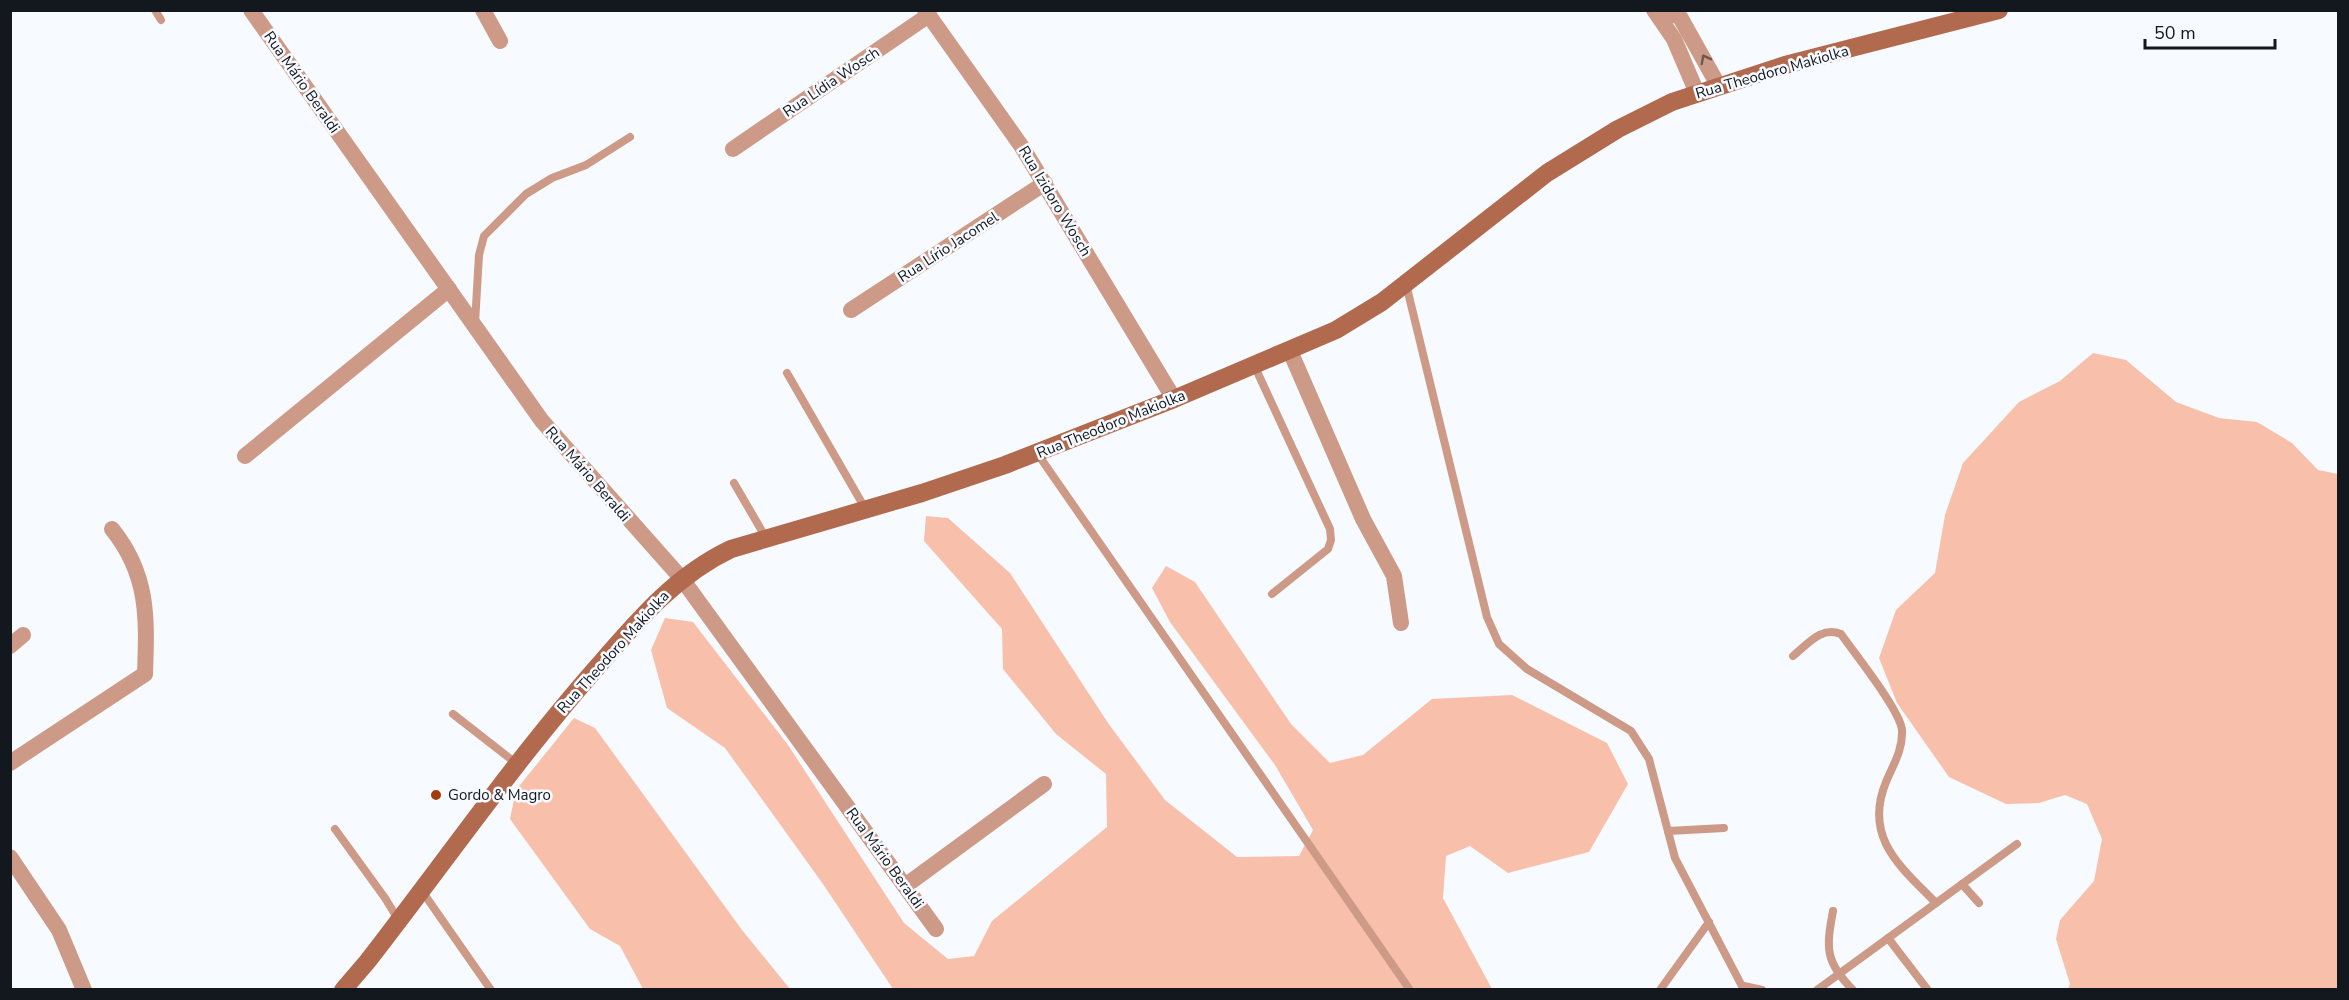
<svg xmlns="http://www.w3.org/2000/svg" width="2349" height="1000" font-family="'Nunito Sans',sans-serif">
  <rect width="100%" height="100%" fill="#f7fafe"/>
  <g fill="#f8c0ab">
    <polygon points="2093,353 2126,360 2176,402 2219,418 2257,422 2292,443 2318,470 2338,474 2338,989 2068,989 2070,984 2056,939 2060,920 2094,881 2102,839 2087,804 2065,795 2039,803 2006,804 1949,777 1897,703 1879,658 1896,610 1935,573 1945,515 1963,463 2019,402 2060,381"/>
    <polygon points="926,516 948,518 1010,573 1108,723 1165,800 1237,857 1299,856 1313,830 1275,765 1170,622 1152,588 1166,566 1195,582 1291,724 1330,763 1363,755 1432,699 1512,695 1607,743 1628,784 1589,852 1508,873 1470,846 1446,856 1443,898 1492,989 893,989 823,884 725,748 667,708 651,650 665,618 693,622 788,745 904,923 948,959 974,956 992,921 1107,827 1106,774 1056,734 1003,669 1002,629 924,541"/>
    <polygon points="574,718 595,728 742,930 790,989 643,989 620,946 590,929 510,819 516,790"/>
  </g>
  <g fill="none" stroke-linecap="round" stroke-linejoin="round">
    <g stroke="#cc9a86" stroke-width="8">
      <polyline points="155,10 161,20"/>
      <polyline points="1406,284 1487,617 1499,644 1527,669 1631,731 1649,759 1675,858 1744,990"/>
      <polyline points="475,323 479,255 484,236 526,194 552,178 586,165 630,137"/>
      <polyline points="1254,365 1330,529 1331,540 1328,549 1272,594"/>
      <polyline points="787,373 866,510"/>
      <polyline points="1037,453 1410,990"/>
      <polyline points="734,483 766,538"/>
      <path d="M1793 656C1808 644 1821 626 1841 634 1855 654 1900 710 1902 730 1903 750 1893 765 1886 782 1863 838 1901 867 1936 903"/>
      <polyline points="453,714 517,764"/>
      <polyline points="335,829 385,898 399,921"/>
      <polyline points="1668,831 1724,828"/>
      <polyline points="1962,884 1979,903"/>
      <polyline points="422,891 491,990"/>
      <path d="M1833 911C1826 948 1825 962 1853 990"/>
      <polyline points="1888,938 1927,989"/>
      <polyline points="1744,986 1762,990"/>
      <polyline points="1660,990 1709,922"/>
      <polyline points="1817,990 2017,844"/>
    </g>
    <g stroke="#cc9a86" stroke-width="16">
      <polyline points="251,10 542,421 682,579 936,929"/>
      <polyline points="483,10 500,41"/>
      <polyline points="925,10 1022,147 1174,399"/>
      <polyline points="1654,10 1674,39 1697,93"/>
      <polyline points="1658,10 1680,17 1718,85"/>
      <polyline points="733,149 929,15"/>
      <polyline points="851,310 1045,183"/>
      <polyline points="1290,351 1363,519 1394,576 1401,623"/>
      <polyline points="245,456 449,289"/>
      <polyline points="10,646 23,635"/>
      <path d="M10 763 145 674C147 618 149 575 112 529"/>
      <polyline points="10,857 59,930 84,990"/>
      <polyline points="905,886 1044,784"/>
    </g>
    <path stroke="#b26a4e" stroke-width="18" d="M343 990 367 962C444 863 516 759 599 665 638 620 676 575 731 549L922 493 1005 465 1174 399 1336 330 1382 302 1547 173 1618 129 1672 102 1785 65 1999 10"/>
  </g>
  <defs><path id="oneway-chevron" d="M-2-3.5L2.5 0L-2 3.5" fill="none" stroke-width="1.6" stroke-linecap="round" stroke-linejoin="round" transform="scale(1.5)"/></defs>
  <use stroke="#705852" href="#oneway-chevron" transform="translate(1705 59) rotate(-118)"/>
  <circle fill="#a23e0c" stroke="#f7fafe" stroke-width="2" cx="436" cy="795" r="6"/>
  <g text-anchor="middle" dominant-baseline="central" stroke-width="5" stroke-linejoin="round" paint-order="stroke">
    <g font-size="15" fill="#13171e" stroke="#f7fafe">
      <text transform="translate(1772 72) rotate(-16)">Rua Theodoro Makiolka</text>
      <text transform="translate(302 82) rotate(55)">Rua Mário Beraldi</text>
      <text transform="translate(831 82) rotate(-34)">Rua Lídia Wosch</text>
      <text transform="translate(1055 201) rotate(59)">Rua Izidoro Wosch</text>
      <text transform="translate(948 247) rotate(-33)">Rua Lírio Jacomel</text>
      <text transform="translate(1111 424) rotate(-22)">Rua Theodoro Makiolka</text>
      <text transform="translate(588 474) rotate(49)">Rua Mário Beraldi</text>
      <text transform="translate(613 652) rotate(-48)">Rua Theodoro Makiolka</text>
      <text transform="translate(885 858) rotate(54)">Rua Mário Beraldi</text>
    </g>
    <g font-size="15" fill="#13171e" stroke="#f7fafe" text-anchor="start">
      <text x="448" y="795">Gordo &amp; Magro</text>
    </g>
  </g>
  <rect width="2349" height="1000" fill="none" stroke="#13171e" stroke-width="24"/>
  <path d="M2145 39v9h130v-9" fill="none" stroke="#13171e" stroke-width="3"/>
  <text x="2154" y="39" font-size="18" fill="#13171e" stroke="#f7fafe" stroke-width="4.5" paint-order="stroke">50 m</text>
</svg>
